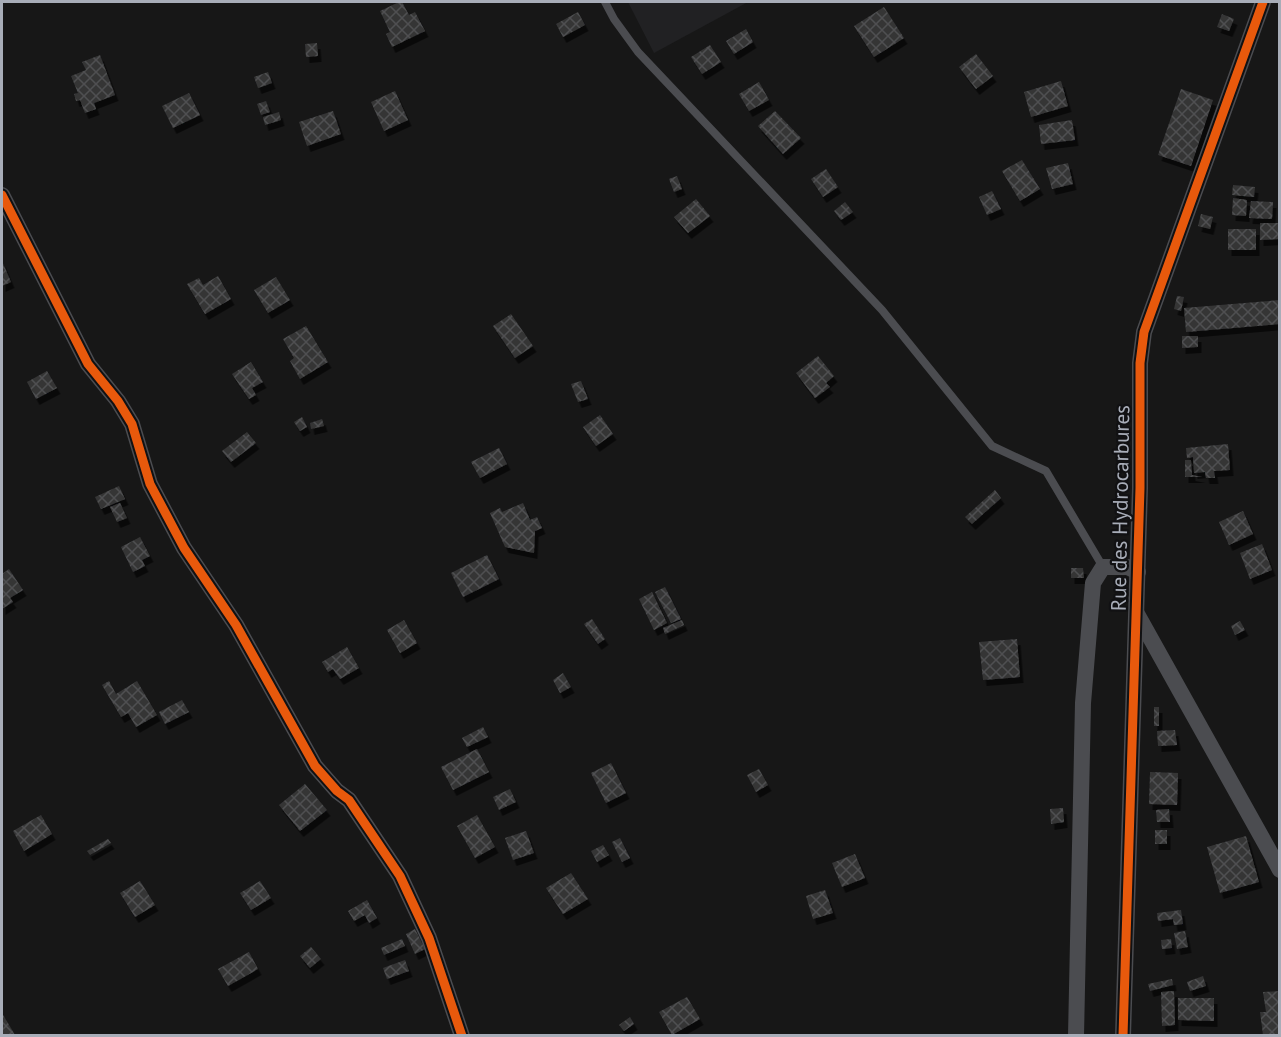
<svg xmlns="http://www.w3.org/2000/svg" width="1281" height="1037" font-family="'PT Sans',sans-serif">
  <defs>
    <pattern id="building-cross-hatch" width="8" height="8" patternUnits="userSpaceOnUse" patternTransform="scale(1.5)"><rect width="8" height="8" fill="#353536"/><path d="M0 0l8 8M0 8l8-8" fill="none" stroke="#4f5051"/></pattern>
    <filter id="shadow"><feDropShadow dx="3.5" dy="6" stdDeviation="0" flood-color="#0009"/></filter>
  </defs>
  <rect width="100%" height="100%" fill="#171717"/>
  <polygon fill="#212123" points="628,2 748,2 654,53"/>
  <g fill="url(#building-cross-hatch)" filter="url(#shadow)">
    <polygon points="399,2 402,2 409,15 415,12 425,31 392,47 386,34 390,32 380,11"/>
    <polygon points="884,7 904,38 874,57 854,26"/>
    <polygon points="578,12 585,25 563,37 556,24"/>
    <polygon points="1222,14 1234,19 1229,31 1217,27"/>
    <polygon points="746,29 753,42 734,54 726,41"/>
    <polygon points="317,43 318,56 306,57 305,44"/>
    <polygon points="710,45 721,62 702,74 691,57"/>
    <polygon points="976,54 993,76 976,89 959,67"/>
    <polygon points="100,55 115,95 94,103 96,109 85,113 80,100 76,101 74,94 78,93 71,76 86,70 82,62"/>
    <polygon points="268,72 272,83 258,88 254,77"/>
    <polygon points="1061,81 1068,106 1031,117 1024,92"/>
    <polygon points="759,82 769,100 749,111 739,94"/>
    <polygon points="1181,89 1213,100 1191,166 1158,155"/>
    <polygon points="395,91 408,120 384,131 371,102"/>
    <polygon points="189,93 200,115 173,128 162,106"/>
    <polygon points="266,101 270,112 261,115 257,104"/>
    <polygon points="333,111 341,134 307,146 299,122"/>
    <polygon points="775,111 801,138 783,154 758,126"/>
    <polygon points="279,112 281,120 265,125 263,117"/>
    <polygon points="1072,120 1075,140 1041,144 1039,125"/>
    <polygon points="1022,160 1040,189 1020,201 1002,171"/>
    <polygon points="1068,163 1073,184 1052,189 1046,168"/>
    <polygon points="826,169 838,187 823,197 811,179"/>
    <polygon points="677,176 682,189 674,192 669,179"/>
    <polygon points="1233,185 1255,187 1254,197 1232,195"/>
    <polygon points="992,191 1001,209 987,215 979,197"/>
    <polygon points="1233,198 1247,200 1246,216 1232,215"/>
    <polygon points="696,199 710,216 688,233 674,217"/>
    <polygon points="1251,201 1273,202 1272,219 1249,218"/>
    <polygon points="845,202 853,212 841,220 834,211"/>
    <polygon points="1201,214 1213,217 1210,229 1198,226"/>
    <polygon points="1260,223 1280,223 1280,239 1260,240"/>
    <rect x="1228" y="229" width="28" height="21"/>
    <polygon points="2,261 11,282 2,286"/>
    <polygon points="218,276 231,299 205,314 187,284 199,278 203,285"/>
    <polygon points="276,277 290,300 268,313 254,290"/>
    <polygon points="1177,296 1184,297 1181,311 1174,309"/>
    <polygon points="1280,300 1280,324 1186,332 1184,308"/>
    <polygon points="511,314 533,346 515,358 493,326"/>
    <polygon points="306,326 328,362 300,379 290,361 294,358 283,339"/>
    <polygon points="1182,336 1198,336 1198,347 1182,348"/>
    <polygon points="818,356 834,376 826,383 830,387 815,398 796,373"/>
    <polygon points="251,362 263,382 252,388 256,395 249,399 232,374"/>
    <polygon points="47,371 57,388 36,399 27,382"/>
    <polygon points="581,381 588,399 578,402 571,384"/>
    <polygon points="600,415 613,434 596,446 583,427"/>
    <polygon points="302,417 307,427 300,431 294,422"/>
    <polygon points="322,419 324,426 311,429 310,423"/>
    <polygon points="247,432 256,443 231,462 222,451"/>
    <polygon points="1228,444 1230,470 1214,471 1215,478 1206,478 1205,472 1194,473 1193,457 1187,458 1186,448"/>
    <polygon points="499,448 507,464 480,478 471,462"/>
    <polygon points="1185,460 1191,460 1192,475 1202,477 1185,477"/>
    <polygon points="119,486 125,499 101,509 95,497"/>
    <polygon points="995,490 1001,498 972,524 965,517"/>
    <polygon points="120,503 127,518 117,522 110,507"/>
    <polygon points="523,503 530,520 537,517 542,528 535,531 534,553 505,547 490,513 500,508 502,512"/>
    <polygon points="1243,511 1253,534 1229,545 1219,522"/>
    <polygon points="140,537 150,556 142,560 145,566 133,572 121,547"/>
    <polygon points="1262,544 1272,570 1250,579 1240,553"/>
    <polygon points="487,555 499,579 463,597 451,573"/>
    <polygon points="1071,568 1083,568 1084,578 1071,578"/>
    <polygon points="9,569 23,590 10,598 13,602 2,609 2,574"/>
    <polygon points="665,587 681,619 671,623 655,592"/>
    <polygon points="652,592 667,623 654,630 639,599"/>
    <polygon points="592,619 605,639 598,644 584,624"/>
    <polygon points="404,620 417,643 400,653 387,630"/>
    <polygon points="682,620 684,625 665,634 663,628"/>
    <polygon points="1240,621 1245,630 1235,635 1231,626"/>
    <polygon points="1017,639 1020,677 983,680 979,642"/>
    <polygon points="347,647 359,668 340,679 333,669 328,672 322,662"/>
    <polygon points="563,673 571,687 560,693 553,680"/>
    <polygon points="109,681 116,694 137,681 157,715 136,727 128,713 121,717 102,685"/>
    <polygon points="182,700 189,712 165,724 159,712"/>
    <rect x="1154" y="707" width="5" height="19"/>
    <polygon points="483,727 488,737 467,747 462,738"/>
    <polygon points="1175,730 1177,745 1158,746 1157,731"/>
    <polygon points="477,749 489,772 453,790 441,767"/>
    <polygon points="611,763 626,793 606,803 591,773"/>
    <polygon points="759,769 768,785 756,792 747,775"/>
    <polygon points="1150,772 1178,773 1177,805 1149,804"/>
    <polygon points="305,784 327,810 300,831 279,805"/>
    <polygon points="510,789 516,802 499,810 493,797"/>
    <polygon points="1063,808 1064,822 1051,824 1050,809"/>
    <polygon points="1169,809 1170,822 1157,822 1156,810"/>
    <polygon points="41,815 52,834 24,851 13,831"/>
    <polygon points="477,815 495,847 475,858 457,826"/>
    <rect x="1155" y="830" width="12" height="14"/>
    <polygon points="526,831 534,853 513,860 505,838"/>
    <polygon points="1246,836 1259,882 1220,893 1207,847"/>
    <polygon points="620,838 630,858 622,862 612,842"/>
    <polygon points="108,839 111,843 90,855 87,851"/>
    <polygon points="603,845 609,855 597,862 591,851"/>
    <polygon points="855,854 865,878 842,887 832,863"/>
    <polygon points="571,873 588,899 563,914 546,888"/>
    <polygon points="140,881 155,905 135,917 120,893"/>
    <polygon points="260,881 271,898 251,910 240,893"/>
    <polygon points="825,890 833,913 813,919 806,896"/>
    <polygon points="367,900 377,918 369,923 365,915 354,921 348,911"/>
    <polygon points="1181,910 1183,924 1174,925 1173,919 1158,921 1157,913"/>
    <polygon points="415,929 425,949 415,954 406,934"/>
    <polygon points="1185,931 1188,947 1177,949 1174,933"/>
    <polygon points="402,939 405,946 384,955 381,948"/>
    <polygon points="1171,939 1172,948 1162,949 1161,940"/>
    <polygon points="311,947 321,959 310,968 300,956"/>
    <polygon points="249,952 258,969 228,986 218,969"/>
    <polygon points="405,960 409,971 387,979 383,968"/>
    <polygon points="1203,976 1206,986 1190,991 1187,982"/>
    <polygon points="1172,979 1173,985 1150,991 1148,984"/>
    <polygon points="1174,991 1175,1025 1162,1026 1161,992"/>
    <polygon points="1280,991 1280,1035 1263,1035 1260,1012 1266,1012 1263,992"/>
    <polygon points="687,997 700,1019 672,1035 659,1012"/>
    <polygon points="1178,998 1214,998 1214,1021 1178,1020"/>
    <polygon points="2,1013 15,1035 2,1035"/>
    <polygon points="630,1017 634,1024 624,1031 619,1025"/>
  </g>
  <g fill="none" stroke-linecap="round" stroke-linejoin="round">
    <polyline stroke="#4b4c50" stroke-width="8" points="605,2 614,19 638,52 882,310 992,446 1046,471 1103,567"/>
    <g stroke="#4b4c50" stroke-width="16">
      <polyline points="2,195 88,364 118,401 132,424 150,484 184,548 236,625 315,766 337,791 349,800 400,876 429,938 462,1036"/>
      <polyline points="1137,614 1280,870"/>
      <polyline points="1076,1036 1083,703 1093,583 1103,567 1128,567 1138,572"/>
      <polyline points="1123,1036 1140,488 1140,363 1144,332 1263,2"/>
    </g>
    <g stroke="#111113" stroke-width="13">
      <g id="cycleway">
        <polyline points="2,195 88,364 118,401 132,424 150,484 184,548 236,625 315,766 337,791 349,800 400,876 429,938 462,1036"/>
        <polyline points="1123,1036 1140,488 1140,363 1144,332 1263,2"/>
      </g>
    </g>
    <use href="#cycleway" stroke="#e8590c" stroke-width="9"/>
  </g>
  <g text-anchor="middle" dominant-baseline="central" stroke-width="4.5" stroke-linejoin="round" paint-order="stroke">
    <g font-size="21" fill="#a8adb8" stroke="#111113">
      <text transform="translate(1120 508) rotate(-89)">Rue des Hydrocarbures</text>
    </g>
  </g>
  <rect width="1281" height="1037" fill="none" stroke="#a8adb8" stroke-width="6"/>
</svg>
